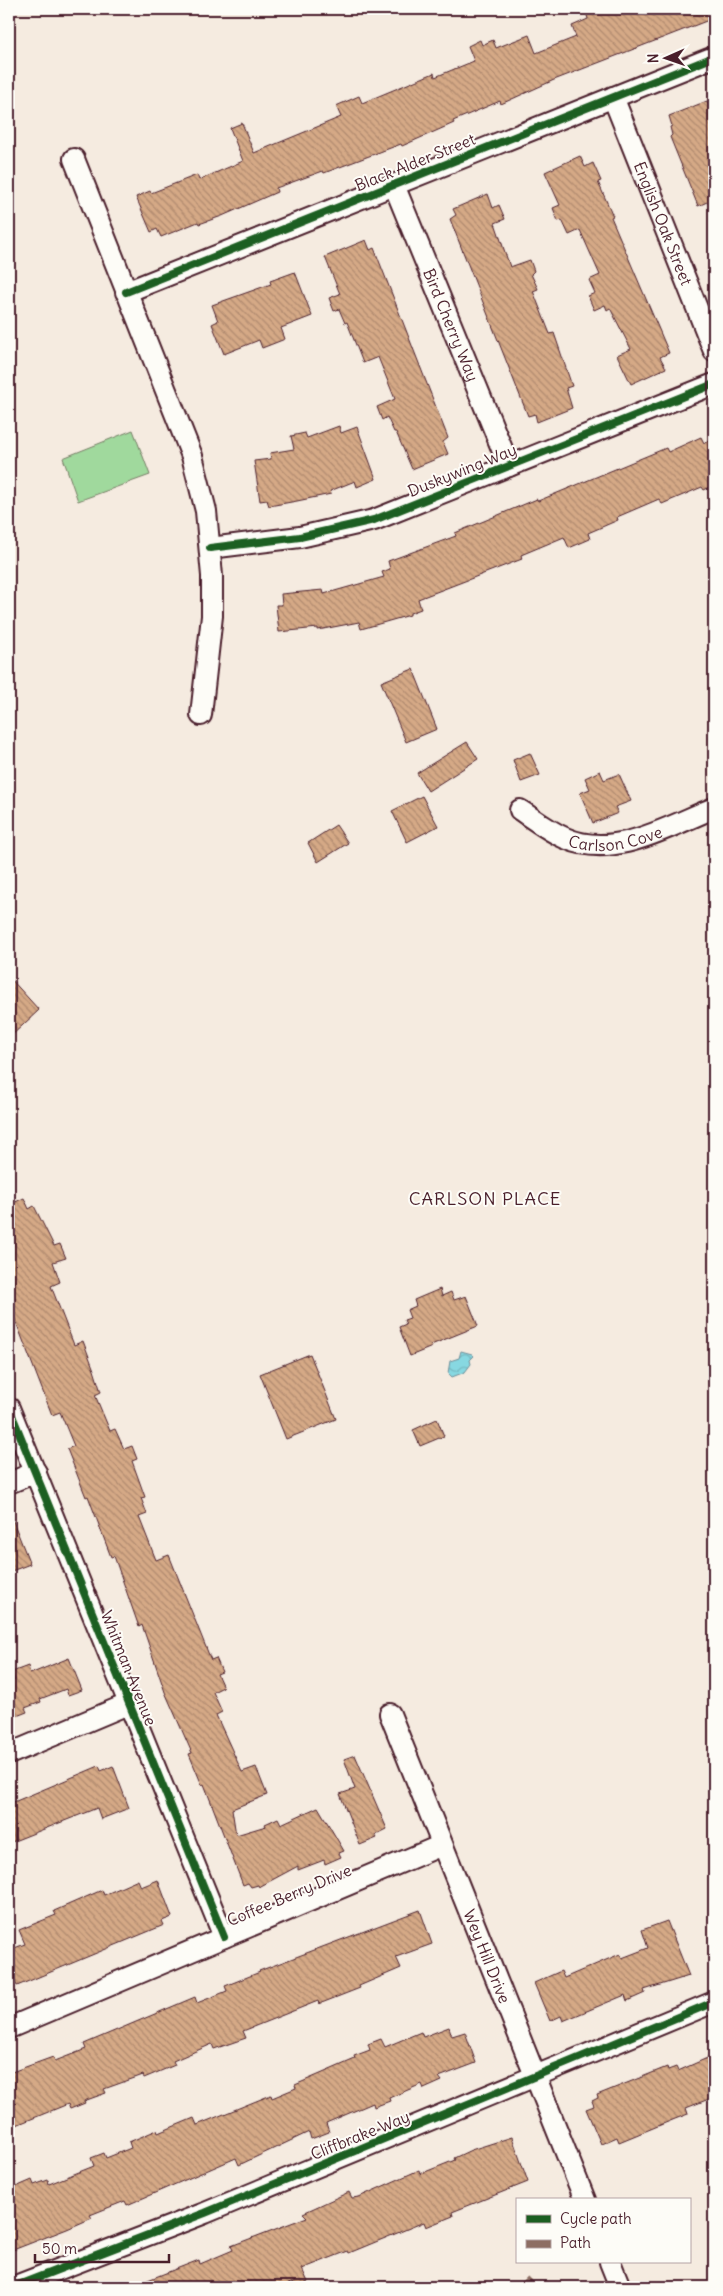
<svg xmlns="http://www.w3.org/2000/svg" width="723" height="2296" font-family="Delius,sans-serif">
  <defs>
    <pattern id="water-waves" width="16" height="10" patternUnits="userSpaceOnUse" patternTransform="scale(1.25)"><rect width="16" height="10" fill="#87d8e1"/><path d="M0 5q4-4 8 0t8 0" fill="none" stroke="#76b9c1"/></pattern>
    <pattern id="building-back-hatch" width="6" height="6" patternUnits="userSpaceOnUse" patternTransform="scale(1.25)"><rect width="6" height="6" fill="#d5a986"/><path d="M-1 5l2 2M0 0l6 6M5-1l2 2" fill="none" stroke="#af896e"/></pattern>
  </defs>
  <rect width="100%" height="100%" fill="#f5ebe0"/>
  <filter id="ink" filterUnits="userSpaceOnUse"><feTurbulence type="fractalNoise" baseFrequency=".02" numOctaves="2"/><feDisplacementMap in="SourceGraphic" scale="10" xChannelSelector="R" yChannelSelector="G"/><feConvolveMatrix kernelMatrix="1 2 1 2 8 2 1 2 1" color-interpolation-filters="sRGB"/></filter>
  <g filter="url(#ink)">
    <polygon fill="#a0d99d" stroke="#757c64" points="133,430 150,475 78,501 63,458"/>
    <polygon fill="url(#water-waves)" stroke="#6f8e98" points="461,1351 472,1354 474,1356 470,1360 471,1364 465,1372 452,1377 448,1373 450,1361 459,1358"/>
    <g fill="url(#building-back-hatch)" stroke="#4a1f2b">
      <polygon points="595,9 714,9 714,18 554,80 501,104 500,101 453,121 454,123 402,146 401,144 324,173 323,171 276,188 277,192 222,216 199,224 198,222 161,237 157,229 151,232 136,197 150,191 151,193 197,175 199,180 243,161 230,128 242,123 254,153 341,117 336,106 359,96 362,103 434,73 435,77 474,61 468,46 480,40 482,45 493,40 496,48 529,35 536,53 576,37 572,26 588,19 586,12"/>
      <polygon points="707,101 714,119 714,199 698,206 670,137 672,135 670,127 672,126 669,116"/>
      <polygon points="580,156 585,167 593,163 601,181 598,182 613,216 611,217 669,353 660,357 666,368 631,384 617,355 631,349 610,308 607,310 605,305 594,310 588,296 595,293 589,280 600,275 580,230 569,235 562,220 558,221 553,208 560,205 545,172"/>
      <polygon points="488,194 493,208 499,205 505,219 495,223 510,267 530,260 534,271 531,274 538,289 533,291 550,334 554,333 572,386 566,388 572,408 537,422 535,414 528,416 450,219 456,215 453,209"/>
      <polygon points="366,240 370,250 374,248 448,438 443,442 448,454 412,469 396,432 394,432 387,417 382,420 377,407 395,399 378,357 363,363 347,322 345,323 339,309 334,311 329,298 340,294 325,257"/>
      <polygon points="295,272 312,316 281,328 285,339 262,348 259,340 224,354 212,324 218,321 212,305 271,284 270,281"/>
      <polygon points="339,426 341,433 357,427 376,479 357,487 355,481 330,491 331,494 297,501 269,506 267,500 260,501 254,461 271,459 270,453 294,449 291,436 305,433 307,438"/>
      <polygon points="701,437 704,443 714,439 714,485 704,490 702,487 662,504 659,499 617,517 618,520 588,533 590,539 569,548 564,537 521,555 522,559 418,599 421,609 410,613 410,615 361,629 359,622 318,630 318,628 279,632 276,605 282,605 281,594 323,590 324,594 384,577 382,572 390,569 388,561 456,536 455,533 537,499 538,501 666,448 668,452"/>
      <polygon points="413,669 437,729 406,742 381,682"/>
      <polygon points="467,742 478,759 428,791 417,773"/>
      <polygon points="530,753 540,775 521,782 513,760"/>
      <polygon points="600,771 604,780 619,774 631,801 615,807 618,813 593,823 580,793 590,789 585,778"/>
      <polygon points="422,796 438,826 407,842 392,811"/>
      <polygon points="336,825 348,843 318,862 308,843"/>
      <polygon points="9,977 39,1010 9,1038"/>
      <polygon points="24,1198 29,1209 34,1206 54,1246 60,1244 66,1258 53,1262 60,1282 51,1286 74,1345 83,1341 94,1370 101,1392 95,1395 110,1431 115,1429 124,1449 132,1446 137,1459 132,1461 145,1497 141,1498 147,1514 139,1517 156,1560 169,1555 211,1660 216,1658 222,1672 217,1674 223,1687 213,1692 222,1712 216,1715 242,1772 256,1767 267,1795 232,1809 236,1835 266,1826 265,1824 278,1818 281,1824 318,1807 344,1851 339,1853 341,1857 325,1864 324,1860 298,1870 298,1866 259,1887 258,1885 251,1887 248,1883 243,1885 204,1784 202,1785 189,1754 192,1753 165,1692 142,1625 139,1627 114,1556 111,1557 88,1496 86,1497 67,1449 74,1446 60,1412 52,1415 9,1304 15,1300 10,1288 15,1285 9,1269 9,1205"/>
      <polygon points="440,1289 442,1296 451,1292 454,1300 466,1296 478,1326 431,1345 432,1347 410,1356 399,1327 406,1324 404,1320 410,1318 407,1310 416,1306 414,1300"/>
      <polygon points="310,1354 336,1419 286,1439 260,1374"/>
      <polygon points="437,1419 444,1436 420,1446 413,1430"/>
      <polygon points="9,1511 30,1564 9,1572"/>
      <polygon points="69,1658 82,1690 68,1695 66,1689 40,1699 41,1702 25,1708 27,1712 14,1717 9,1703 9,1682 15,1680 12,1672 28,1666 30,1674"/>
      <polygon points="355,1755 387,1829 375,1835 377,1838 360,1845 340,1794 355,1789 344,1759"/>
      <polygon points="99,1766 101,1771 113,1766 129,1808 101,1819 97,1808 9,1843 9,1804"/>
      <polygon points="138,1880 141,1887 158,1880 172,1917 162,1921 164,1925 17,1986 15,1982 9,1984 9,1950 25,1944 19,1930 56,1915 54,1911 102,1890 104,1895"/>
      <polygon points="420,1910 432,1944 396,1957 401,1968 359,1986 360,1988 319,2004 318,2001 243,2031 246,2038 214,2049 212,2044 173,2061 175,2065 144,2078 143,2075 104,2089 106,2093 84,2101 85,2103 70,2109 68,2104 9,2128 9,2073 53,2057 55,2061 86,2049 84,2044 195,1997 197,2003 227,1991 225,1986 260,1972 259,1971"/>
      <polygon points="667,1921 689,1976 644,1990 645,1993 627,2001 625,1995 563,2021 561,2016 550,2021 534,1983 561,1971 564,1978 620,1954 622,1958 648,1948 642,1930"/>
      <polygon points="449,2027 452,2036 465,2032 476,2063 439,2077 442,2081 424,2089 422,2084 389,2098 390,2101 374,2107 373,2103 326,2123 329,2132 311,2139 309,2132 239,2165 236,2158 127,2205 125,2201 90,2215 92,2218 67,2229 13,2250 9,2239 9,2190 32,2180 34,2185 48,2180 49,2184 94,2166 91,2158 104,2153 106,2158 131,2148 129,2142 157,2130 158,2133 194,2118 197,2125 271,2095 272,2098 296,2088 295,2085 355,2059 354,2056 370,2050 368,2044 381,2039 385,2047 421,2032 423,2037"/>
      <polygon points="714,2055 714,2097 686,2108 688,2114 675,2119 619,2142 617,2137 601,2144 586,2109 594,2106 592,2101 598,2098 597,2095 667,2067 668,2070 676,2067 678,2071"/>
      <polygon points="512,2137 528,2182 452,2212 453,2216 426,2227 424,2222 349,2253 348,2251 302,2269 308,2282 296,2287 293,2282 282,2287 135,2287 135,2285 199,2260 200,2264 233,2250 231,2246 307,2217 303,2213 349,2192 352,2198 359,2197 419,2170 420,2174 455,2160 454,2158 471,2150"/>
    </g>
    <g fill="none" stroke-linecap="round" stroke-linejoin="round">
      <g stroke="#4a1f2b" stroke-width="24">
        <g id="street">
          <path id="s1" d="M613 97 714 351"/>
          <polyline points="74,159 192,456 206,511 212,576 212,616 201,715"/>
          <path id="s2" d="M394 185 509 466"/>
          <polyline points="126,292 714,57"/>
          <polyline points="210,548 300,537 374,520 714,384"/>
          <path id="s3" d="M520 810C535 820 549 831 565 838 614 860 669 826 714 808"/>
          <polyline points="9,1408 224,1937"/>
          <polyline points="9,1483 36,1472"/>
          <path id="s4" d="M390 1714 585 2200"/>
          <polyline points="9,1754 128,1704"/>
          <polyline points="9,2028 442,1845"/>
          <polyline points="610,2262 620,2287"/>
          <polyline points="13,2287 205,2213 714,2002"/>
        </g>
      </g>
      <use href="#street" stroke="#fdfcf7" stroke-width="20"/>
      <polyline stroke="#8d6e63" stroke-width="6" stroke-dasharray="12 6" stroke-linecap="butt" points="521,2287 532,2276"/>
      <g stroke="#fdfcf7" stroke-width="11">
        <g id="cycleway">
          <polyline points="126,292 714,57"/>
          <polyline points="210,548 300,537 374,520 714,384"/>
          <polyline points="9,1408 224,1937"/>
          <polyline points="13,2287 205,2213 714,2002"/>
        </g>
      </g>
      <use href="#cycleway" stroke="#1b5e20" stroke-width="8"/>
    </g>
  </g>
  <g text-anchor="middle" dominant-baseline="central" stroke-width="4" stroke-linejoin="round" paint-order="stroke">
    <g font-size="16" fill="#4a1f2b" stroke="#fdfcf7">
      <text transform="translate(415 162) rotate(-22)">Black Alder Street</text>
      <text stroke="none"><textPath href="#s1" startOffset="136">English Oak Street</textPath></text>
      <text stroke="none"><textPath href="#s2" startOffset="151">Bird Cherry Way</textPath></text>
      <text transform="translate(462 470) rotate(-22)">Duskywing Way</text>
      <text stroke="none"><textPath href="#s3" startOffset="105">Carlson Cove</textPath></text>
      <text transform="translate(129 1668) rotate(68)">Whitman Avenue</text>
      <text transform="translate(289 1895) rotate(-23)">Coffee Berry Drive</text>
      <text stroke="none"><textPath href="#s4" startOffset="261">Wey Hill Drive</textPath></text>
      <text transform="translate(360 2135) rotate(-22)">Cliffbrake Way</text>
    </g>
    <g font-size="18" letter-spacing="1" fill="#4a1f2b" stroke="#fdfcf7">
      <text x="485" y="1198">CARLSON PLACE</text>
    </g>
  </g>
  <rect width="723" height="2296" fill="none" stroke="#fdfcf7" stroke-width="30"/>
  <rect x="15" y="15" width="693" height="2266" fill="none" stroke="#4a1f2b" stroke-width="2" filter="url(#ink)"/>
  <rect x="516" y="2198" width="175" height="65" fill="#fdfcf7" stroke="#b5a4a5"/>
  <rect x="526" y="2215" width="25" height="8" fill="#1b5e20" stroke="#b5a4a5"/>
  <text x="560" y="2224" font-size="15" fill="#4a1f2b">Cycle path</text>
  <rect x="526" y="2240" width="25" height="8" fill="#8d6e63" stroke="#b5a4a5"/>
  <text x="560" y="2248" font-size="15" fill="#4a1f2b">Path</text>
  <g transform="translate(666 58) rotate(268)" stroke="#fdfcf7" stroke-width="4" paint-order="stroke">
  <path d="M0-4L9 19L0 12L-9 19Z" fill="#4a1f2b"/>
  <text y="-8" font-size="14" font-weight="bold" text-anchor="middle" fill="#4a1f2b">N</text>
  </g>
  <path d="M35 2254v8h134v-8" fill="none" stroke="#4a1f2b" stroke-width="2.5"/>
  <text x="42" y="2254" font-size="15" fill="#4a1f2b" stroke="#fdfcf7" stroke-width="4" paint-order="stroke">50 m</text>
</svg>
